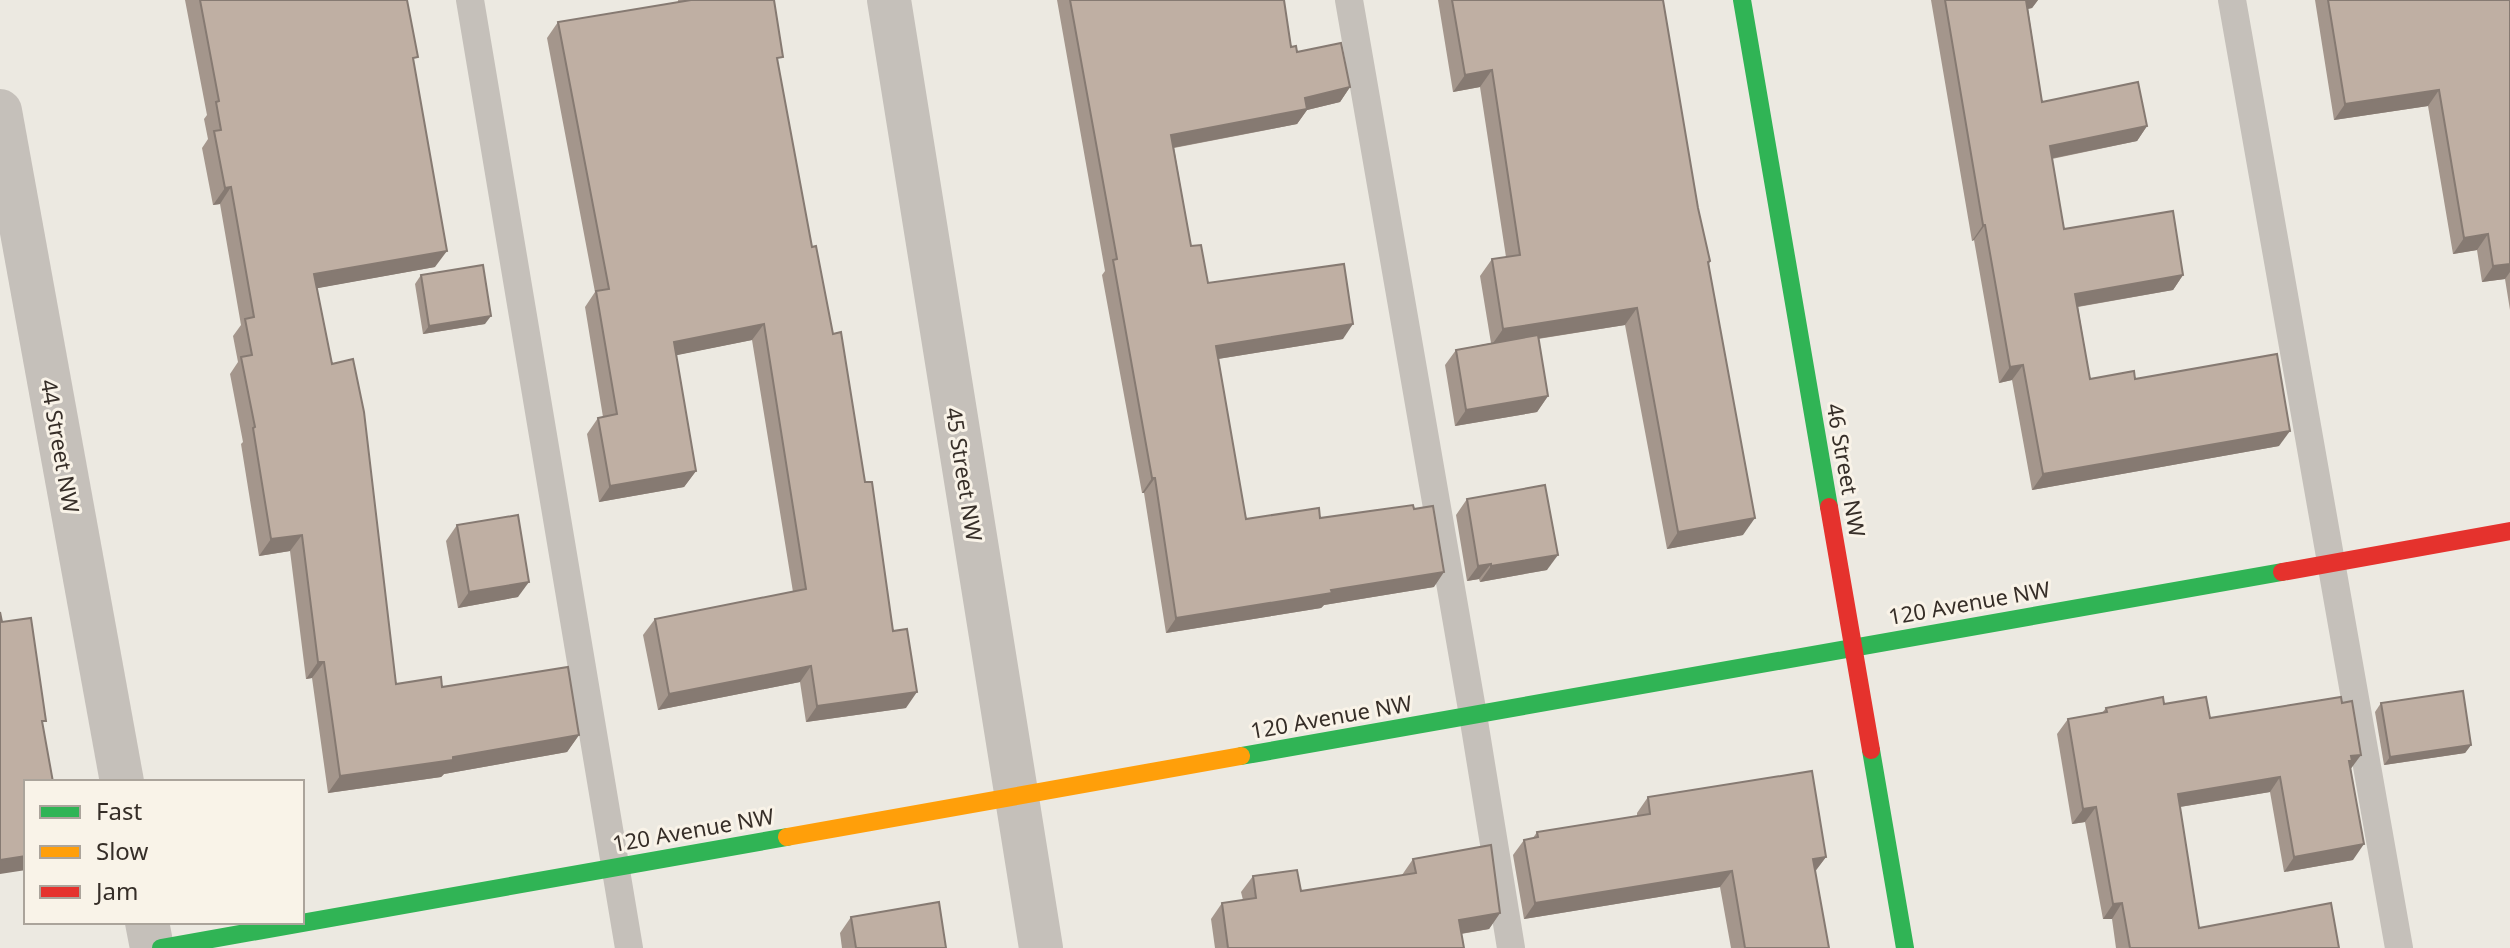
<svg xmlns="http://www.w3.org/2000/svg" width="2510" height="948" font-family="'Noto Sans',sans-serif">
  <rect width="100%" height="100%" fill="#ece9e1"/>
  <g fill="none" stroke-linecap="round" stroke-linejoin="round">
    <g stroke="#c5c0ba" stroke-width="28">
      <polyline points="470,0 629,948"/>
      <polyline points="1349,0 1473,715 1511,948"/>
      <polyline points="2232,0 2399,948"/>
    </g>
    <g stroke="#c5c0ba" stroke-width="44">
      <polyline points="889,0 1041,948"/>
      <polyline points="0,111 122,782"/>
      <polyline points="147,922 152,948"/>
    </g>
    <g stroke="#30b455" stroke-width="18">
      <polyline points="1742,0 1829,507"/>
      <polyline points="1871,750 1905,948"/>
      <polyline points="1241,756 2282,572"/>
      <polyline points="161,948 787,837"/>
    </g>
    <polyline stroke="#ff9f0a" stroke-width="18" points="787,837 1241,756"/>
    <g stroke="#e5322d" stroke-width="18">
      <polyline points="1829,507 1871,750"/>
      <polyline points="2282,572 2510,531"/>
    </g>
  </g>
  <g fill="#a4968c">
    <polygon points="185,0 407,0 435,267 317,288 396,684 442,687 579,735 567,752 444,774 441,777 328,793 312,678 306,679 290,551 259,556 241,444 243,442 230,374 238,362 233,336 241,325 220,204 213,205 202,148 208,139 204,119 207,115"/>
    <polygon points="678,0 774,0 778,64 812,247 833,334 865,482 906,708 806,722 800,682 658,710 643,635 655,619 793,592 752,340 676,355 696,471 684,487 599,502 587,434 598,418 603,417 585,307 595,292 547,38 558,22 678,3"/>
    <polygon points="1057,0 1284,0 1291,47 1350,87 1340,102 1307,110 1297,124 1174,148 1191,246 1208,283 1343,339 1218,359 1246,519 1320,518 1434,587 1324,605 1321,608 1166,633 1144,493 1142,493 1102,275 1105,271"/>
    <polygon points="1438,0 1663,0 1698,208 1710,261 1709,264 1743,535 1667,549 1625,325 1538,339 1548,396 1537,412 1455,426 1445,365 1456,350 1491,343 1480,276 1492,259 1506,257 1480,87 1453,92"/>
    <polygon points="1931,0 2038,0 2032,8 2028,9 2042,102 2147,126 2137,141 2052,159 2064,229 2183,275 2173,290 2078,307 2090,379 2135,379 2279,446 2032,490 2012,380 1999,383 1974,240 1972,241"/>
    <polygon points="2315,0 2510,0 2510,310 2505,279 2482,282 2477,250 2453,254 2428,106 2334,120"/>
    <polygon points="421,275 485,324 423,334 415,284"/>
    <polygon points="1467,499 1547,570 1480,582 1479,579 1467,581 1456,515"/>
    <polygon points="457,525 518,597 458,608 446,541"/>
    <polygon points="2381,703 2471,745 2465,753 2384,765 2375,712"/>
    <polygon points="2164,704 2210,718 2351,769 2353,860 2284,872 2270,792 2180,807 2199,928 2339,948 2116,948 2112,919 2103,919 2085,822 2072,824 2057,734 2068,719 2102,713 2106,708"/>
    <polygon points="1648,797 1826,857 1815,871 1829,948 1731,948 1720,887 1524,919 1513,855 1524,840 1533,838 1537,832 1637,816 1637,813"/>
    <polygon points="1413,859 1500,913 1489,929 1461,934 1464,948 1215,948 1211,919 1222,903 1243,900 1241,892 1253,876 1301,891 1402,875"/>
    <polygon points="851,917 946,948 842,948 840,933"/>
  </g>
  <g fill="#867a72">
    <polygon points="2022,0 2038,0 2032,8 2015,11"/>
    <polygon points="1492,70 1480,87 1453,92 1465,75"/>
    <polygon points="1350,87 1340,102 1307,110 1297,124 1161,150 1171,135 1305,98"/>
    <polygon points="2439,90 2428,106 2334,120 2345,104"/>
    <polygon points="2147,126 2137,141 2039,161 2050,146"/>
    <polygon points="231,187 220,204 213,205 225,188"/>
    <polygon points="1983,225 1985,225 1974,240 1972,241"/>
    <polygon points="2488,234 2477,250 2453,254 2464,238"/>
    <polygon points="447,251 435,267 302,291 314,274"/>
    <polygon points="2510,264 2510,272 2505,279 2482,282 2493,266"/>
    <polygon points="2183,275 2173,290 2064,309 2075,294"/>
    <polygon points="1637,308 1625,325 1491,346 1503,329"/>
    <polygon points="491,316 485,324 423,334 429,326"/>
    <polygon points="764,324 752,340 663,358 674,342"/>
    <polygon points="1353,324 1343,339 1205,361 1216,346"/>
    <polygon points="2023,365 2012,380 1999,383 2010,367"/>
    <polygon points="1548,396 1537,412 1455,426 1466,410"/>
    <polygon points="2290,431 2279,446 2032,490 2043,474"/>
    <polygon points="696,471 684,487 599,502 610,486"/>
    <polygon points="1152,478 1155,478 1144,493 1142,493"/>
    <polygon points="1755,518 1743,535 1667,549 1678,532"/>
    <polygon points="302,535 290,551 259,556 271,539"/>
    <polygon points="1558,555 1547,570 1480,582 1491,566"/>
    <polygon points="1491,564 1479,579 1467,581 1478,566"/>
    <polygon points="1444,572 1434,587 1324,605 1321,608 1166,633 1176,618 1331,590"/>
    <polygon points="529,582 518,597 458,608 469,592"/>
    <polygon points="318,662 324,662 312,678 306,679"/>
    <polygon points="811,666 800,682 658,710 669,694"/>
    <polygon points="917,692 906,708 806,722 817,706"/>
    <polygon points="579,735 567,752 444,774 441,777 328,793 340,776"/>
    <polygon points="2471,745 2465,753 2384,765 2390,757"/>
    <polygon points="2361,755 2350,770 2342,771 2351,756"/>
    <polygon points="2280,777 2270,792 2167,809 2178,794"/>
    <polygon points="2096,807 2085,822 2072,824 2083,809"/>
    <polygon points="2364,844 2353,860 2284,872 2294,857"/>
    <polygon points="26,856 26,870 0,874 0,860"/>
    <polygon points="1826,857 1814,873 1813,859"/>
    <polygon points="1732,871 1720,887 1524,919 1535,903"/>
    <polygon points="2122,903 2112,919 2103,919 2113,904"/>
    <polygon points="1500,913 1489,929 1447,936 1459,920"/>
  </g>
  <g fill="#bfafa3" stroke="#867a72" stroke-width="2">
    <polygon points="200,0 407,0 418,57 413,58 447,251 314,274 332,364 353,359 364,412 396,684 441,677 442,687 568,667 579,735 453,757 453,760 340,776 324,662 318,662 302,535 271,539 253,428 255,427 241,357 252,355 245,319 254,317 231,187 225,188 214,131 221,130 216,102 219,101"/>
    <polygon points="691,0 774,0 783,57 777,58 812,247 816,246 833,334 841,332 865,482 872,482 893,631 907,629 917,692 817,706 811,666 669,694 655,619 806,589 764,324 674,342 696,471 610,486 598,418 617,414 596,291 609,289 558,22"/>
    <polygon points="1070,0 1284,0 1291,47 1296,46 1297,52 1341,43 1350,87 1305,98 1307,109 1171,135 1191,246 1201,245 1208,283 1344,264 1353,324 1216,346 1246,519 1319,508 1320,518 1413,505 1414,509 1433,506 1444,572 1331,590 1332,593 1176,618 1155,478 1152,478 1113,260 1117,259"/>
    <polygon points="1452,0 1663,0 1698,208 1710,261 1708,262 1755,518 1678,532 1637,308 1503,329 1492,259 1520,255 1492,70 1465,75"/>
    <polygon points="1945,0 2026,0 2042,102 2138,82 2147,126 2050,146 2064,229 2173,211 2183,275 2075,294 2090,379 2134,371 2135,379 2277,354 2290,431 2043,474 2023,365 2010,367 1985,225 1983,225"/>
    <polygon points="2328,0 2510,0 2510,264 2493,266 2488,234 2464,238 2439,90 2345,104"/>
    <polygon points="483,265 491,316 429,326 421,275"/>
    <polygon points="1538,335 1548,396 1466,410 1456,350"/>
    <polygon points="1545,485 1558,555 1491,566 1491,564 1478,566 1467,499"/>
    <polygon points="518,515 529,582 469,592 457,525"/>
    <polygon points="0,612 2,622 31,618 46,721 42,721 53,782 26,782 26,856 0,860"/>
    <polygon points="2463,691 2471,745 2390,757 2381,703"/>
    <polygon points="2163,697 2164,704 2206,697 2210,718 2341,697 2342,703 2352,701 2361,755 2351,756 2352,761 2349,761 2364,844 2294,857 2280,777 2178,794 2199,928 2331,903 2339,948 2130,948 2122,903 2113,904 2096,807 2083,809 2068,719 2107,712 2106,708"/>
    <polygon points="1812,771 1826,857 1813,859 1829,948 1745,948 1732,871 1535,903 1524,840 1538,837 1537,832 1650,814 1648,797"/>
    <polygon points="1491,845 1500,913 1459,920 1464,948 1228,948 1222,903 1256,898 1253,876 1297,870 1301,891 1416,873 1413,859"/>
    <polygon points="939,902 946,948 856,948 851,917"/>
  </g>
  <g text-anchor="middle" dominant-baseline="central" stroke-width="6" stroke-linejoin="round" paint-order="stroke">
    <g font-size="22" fill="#362e28" stroke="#f9f3e8">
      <text transform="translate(61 446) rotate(80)">44 Street NW</text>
      <text transform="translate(1847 470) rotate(80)">46 Street NW</text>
      <text transform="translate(965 474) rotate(81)">45 Street NW</text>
      <text transform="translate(1969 602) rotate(-10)">120 Avenue NW</text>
      <text transform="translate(1331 716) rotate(-10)">120 Avenue NW</text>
      <text transform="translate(693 829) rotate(-10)">120 Avenue NW</text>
    </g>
  </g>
  <rect x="24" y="780" width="280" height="144" fill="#f9f3e8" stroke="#aba49b" stroke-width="2"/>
  <rect x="40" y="806" width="40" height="12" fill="#30b455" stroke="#aba49b" stroke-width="2"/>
  <text x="96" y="820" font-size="24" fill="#362e28">Fast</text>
  <rect x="40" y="846" width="40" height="12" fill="#ff9f0a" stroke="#aba49b" stroke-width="2"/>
  <text x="96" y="860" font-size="24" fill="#362e28">Slow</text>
  <rect x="40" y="886" width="40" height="12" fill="#e5322d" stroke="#aba49b" stroke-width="2"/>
  <text x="96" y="900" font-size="24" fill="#362e28">Jam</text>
</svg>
